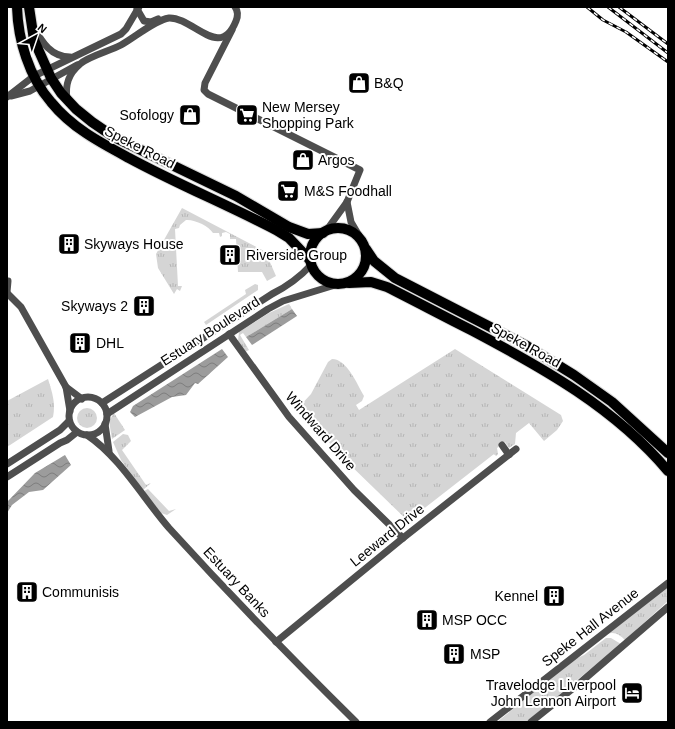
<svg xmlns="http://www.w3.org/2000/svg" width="675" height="729" font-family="Arial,sans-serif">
  <defs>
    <pattern id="grass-tufts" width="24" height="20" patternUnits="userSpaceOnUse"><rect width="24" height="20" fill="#d5d5d5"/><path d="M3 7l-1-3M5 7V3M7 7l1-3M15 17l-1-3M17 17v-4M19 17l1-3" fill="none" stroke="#b5b5b5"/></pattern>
    <pattern id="water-waves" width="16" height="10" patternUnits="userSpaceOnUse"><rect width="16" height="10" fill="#9c9c9c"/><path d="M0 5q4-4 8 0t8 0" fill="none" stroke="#7d7d7d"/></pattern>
  </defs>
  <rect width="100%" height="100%" fill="#fff"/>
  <g fill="url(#grass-tufts)">
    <path d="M182 208 266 252 272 258 269 260 276 276 267 281 262 272H238L236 239H230V234L226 232 222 233V236L220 237 219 233H213C209 226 194 219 186 220L180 225 179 228 175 229 178 286H182L180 291 177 289 174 294 158 268 156 254Z"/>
    <polygon points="255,284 258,285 258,290 206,325 204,322 246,294 245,290"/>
    <polygon points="289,304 292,309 246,337 243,333 240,335 249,350 245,352 238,341 239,332 269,313"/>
    <path d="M455 349 561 415 563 421 557 430 544 441 529 423 516 433 515 444 509 448 505 442 497 448 498 454 496 456 494 454 408 521 345 460 298 408 311 394 328 362 332 359C347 359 357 384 364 396L362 401 356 405 359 410Z"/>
    <path d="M48 379C52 392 56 403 53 417L7 447V401Z"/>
    <circle cx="87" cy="418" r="10"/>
    <polygon points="114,413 125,430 112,439 109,421"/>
    <polygon points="123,434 128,435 131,441 122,450 146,485 151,483 143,490 121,460 113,442"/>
    <polygon points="148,489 169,511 176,509 167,515 161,513 144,491"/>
    <path d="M668 583V601L625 640C620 635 615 631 607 634Z"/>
    <polygon points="606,638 611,638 621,644 526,722 497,722 573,660 584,655"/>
  </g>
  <g fill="url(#water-waves)">
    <polygon points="292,309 297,316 252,345 246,337"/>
    <polygon points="222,349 228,357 198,384 195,383 186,395 172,397 135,417 130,412 133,406"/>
    <polygon points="65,455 71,465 43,490 29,492 12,505 7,513 7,502 35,473"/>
  </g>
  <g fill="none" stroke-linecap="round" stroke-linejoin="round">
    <g stroke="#dbdbdb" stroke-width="12">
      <g id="highway">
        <path d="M17 7C18 40 29 77 51 102 72 128 101 143 129 158 177 184 228 205 276 230L289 238 310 260"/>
        <polyline points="29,7 34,40 51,78 61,93 76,109 92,122 114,137 236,196 289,227 308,234 323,233"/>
        <circle cx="338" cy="256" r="28"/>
        <polyline points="366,249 374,261 395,278 527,346 574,375 612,402 668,453"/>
        <path d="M349 283 371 282 387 287C415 301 443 316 471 330 543 368 615 408 668 471"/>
      </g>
    </g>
    <g stroke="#4e4e4e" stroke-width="7">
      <polyline points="137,9 144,21 151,22 158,19"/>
      <path d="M34 28C42 42 51 57 70 57"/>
      <polyline points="232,30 205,83 204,90 208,94 360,170 347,202 326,231"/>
      <polyline points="11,96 30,91 77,65"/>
      <polyline points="7,97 34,76 121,34 126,29 139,7"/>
      <path d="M67 99C65 85 68 74 80 64 89 56 110 51 121 45 134 38 155 20 169 18 193 17 220 61 236 21 238 16 238 11 235 7"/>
      <polyline points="347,202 351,222 361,239"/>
      <polyline points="7,292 8,281"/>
      <polyline points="7,293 21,307 66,387 70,411"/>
      <polyline points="229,334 289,417 354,490 403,538"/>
      <polyline points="66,387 82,399"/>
      <circle cx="88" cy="416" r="19"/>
      <path d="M102 403 272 294C288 286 299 278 311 265"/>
      <polyline points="107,414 268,309 283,301 335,285"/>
      <polyline points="105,424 109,451"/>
      <path d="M87 435C120 457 143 498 169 528 230 595 292 659 356 722"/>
      <polyline points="502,445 509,455"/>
      <polyline points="7,464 60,430 69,421"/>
      <polyline points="7,477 60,443 67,440 77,432"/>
      <polyline points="276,642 403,538 516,449"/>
      <polyline points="490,722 668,583"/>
      <polyline points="531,722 581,682 668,607"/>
    </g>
    <use href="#highway" stroke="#000" stroke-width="10"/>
    <g stroke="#000" stroke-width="3">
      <g id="rail">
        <polyline points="587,7 603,20 626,32 668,62"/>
        <polyline points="608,7 668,53"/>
        <polyline points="619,7 668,44"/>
      </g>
    </g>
    <use href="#rail" stroke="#fff" stroke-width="1.5" stroke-dasharray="4.5" stroke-linecap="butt"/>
  </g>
  <defs>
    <g id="shop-square" transform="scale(1.15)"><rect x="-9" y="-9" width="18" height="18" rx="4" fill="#000" stroke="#fff"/><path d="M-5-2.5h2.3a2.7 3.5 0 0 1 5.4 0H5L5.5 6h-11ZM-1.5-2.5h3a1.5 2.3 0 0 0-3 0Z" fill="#fff"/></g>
    <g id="supermarket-square" transform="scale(1.15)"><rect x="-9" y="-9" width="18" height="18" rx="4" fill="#000" stroke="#fff"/><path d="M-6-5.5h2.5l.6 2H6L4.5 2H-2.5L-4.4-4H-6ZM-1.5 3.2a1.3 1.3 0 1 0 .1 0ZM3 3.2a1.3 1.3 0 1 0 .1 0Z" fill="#fff"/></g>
    <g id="building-square" transform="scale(1.15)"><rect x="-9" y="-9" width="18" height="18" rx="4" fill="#000" stroke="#fff"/><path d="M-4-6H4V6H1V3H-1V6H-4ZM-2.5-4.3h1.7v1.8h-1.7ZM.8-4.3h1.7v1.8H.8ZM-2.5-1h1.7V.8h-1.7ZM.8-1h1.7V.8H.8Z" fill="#fff"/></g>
    <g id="hotel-square" transform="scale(1.15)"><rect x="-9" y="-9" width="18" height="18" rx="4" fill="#000" stroke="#fff"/><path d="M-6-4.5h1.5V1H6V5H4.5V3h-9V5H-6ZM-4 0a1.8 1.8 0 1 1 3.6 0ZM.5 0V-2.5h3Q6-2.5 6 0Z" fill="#fff"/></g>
  </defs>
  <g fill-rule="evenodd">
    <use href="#shop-square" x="359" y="83"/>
    <use href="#shop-square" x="190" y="115"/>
    <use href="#supermarket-square" x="247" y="115"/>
    <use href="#shop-square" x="303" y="160"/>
    <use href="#supermarket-square" x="288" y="191"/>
    <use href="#building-square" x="69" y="244"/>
    <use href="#building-square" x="230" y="255"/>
    <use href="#building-square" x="144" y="306"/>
    <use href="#building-square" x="80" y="343"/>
    <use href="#building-square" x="27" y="592"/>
    <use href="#building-square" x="554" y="596"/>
    <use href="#building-square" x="427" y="620"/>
    <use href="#building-square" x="454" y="654"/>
    <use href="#hotel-square" x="632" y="693"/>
  </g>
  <g text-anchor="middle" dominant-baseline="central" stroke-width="4" stroke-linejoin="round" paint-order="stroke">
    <g font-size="14" fill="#000" stroke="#fff" text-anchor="start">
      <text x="374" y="83">B&amp;Q</text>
      <text x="262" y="107">New Mersey<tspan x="262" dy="16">Shopping Park</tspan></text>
      <text x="174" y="115" text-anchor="end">Sofology</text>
      <text x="318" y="160">Argos</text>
      <text x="304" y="191">M&amp;S Foodhall</text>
      <text x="84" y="244">Skyways House</text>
      <text x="246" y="255">Riverside Group</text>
      <text x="128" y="306" text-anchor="end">Skyways 2</text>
      <text x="96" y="343">DHL</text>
      <text x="42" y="592">Communisis</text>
      <text x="538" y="596" text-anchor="end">Kennel</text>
      <text x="442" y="620">MSP OCC</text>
      <text x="470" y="654">MSP</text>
      <text x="616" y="685" text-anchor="end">Travelodge Liverpool<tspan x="616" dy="16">John Lennon Airport</tspan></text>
    </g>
    <g font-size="14" fill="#000" stroke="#fff">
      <text transform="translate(140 147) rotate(27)">Speke Road</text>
      <text transform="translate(210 331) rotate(-33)">Estuary Boulevard</text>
      <text transform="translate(526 345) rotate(29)">Speke Road</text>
      <text transform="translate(321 431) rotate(49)">Windward Drive</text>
      <text transform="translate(387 535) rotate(-39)">Leeward Drive</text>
      <text transform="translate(237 582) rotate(47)">Estuary Banks</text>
      <text transform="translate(590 627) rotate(-38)">Speke Hall Avenue</text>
    </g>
  </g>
  <rect width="675" height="729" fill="none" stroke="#000000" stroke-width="16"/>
  <g transform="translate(36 36) rotate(40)" stroke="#ffffff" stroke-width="3" paint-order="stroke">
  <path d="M0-3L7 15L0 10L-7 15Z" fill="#000000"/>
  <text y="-6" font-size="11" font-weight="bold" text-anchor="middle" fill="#000000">N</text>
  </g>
</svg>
